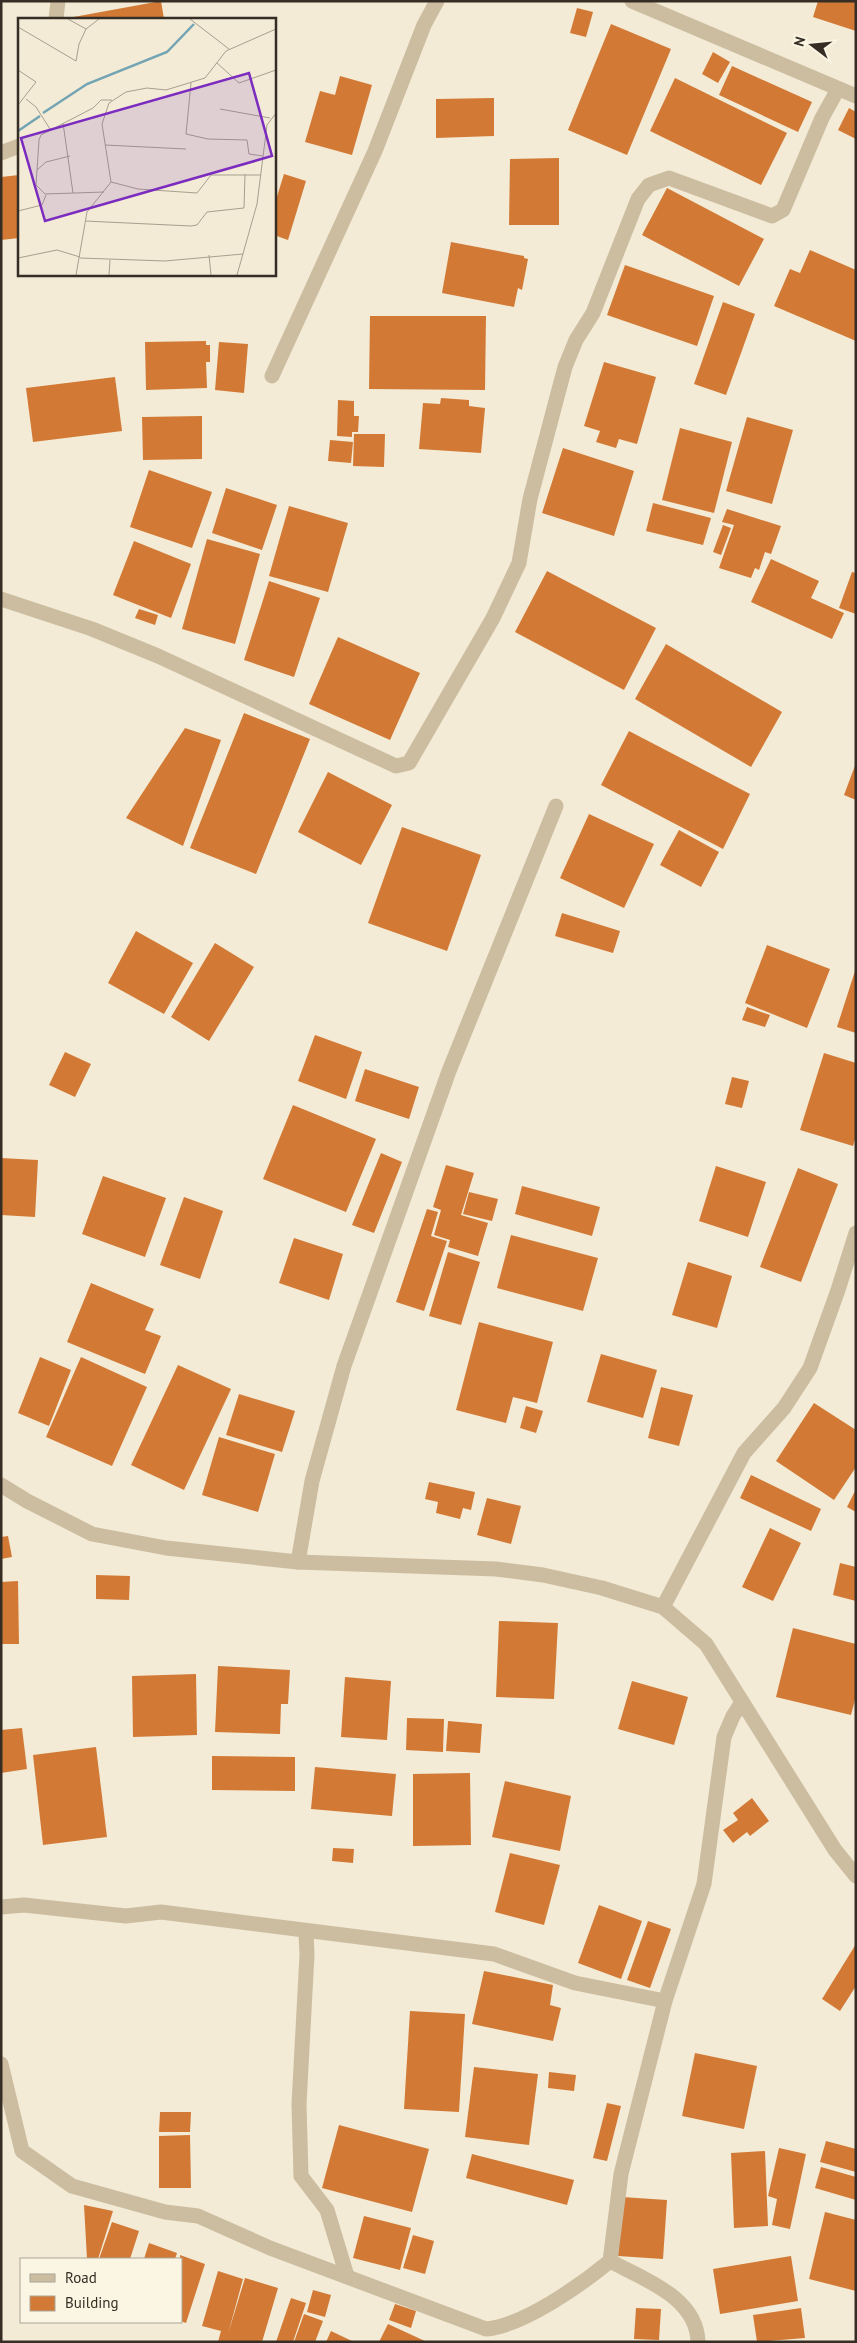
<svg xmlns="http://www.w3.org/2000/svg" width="857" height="2343" font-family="'PT Sans',sans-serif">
  <rect width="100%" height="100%" fill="#f3ebd6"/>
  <g fill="#d27a35">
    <polygon points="161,1 164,19 68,19 68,18"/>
    <polygon points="818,1 856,1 856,31 813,17"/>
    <polygon points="577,8 593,12 586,37 570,33"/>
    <polygon points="611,24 671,49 627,155 568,130"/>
    <polygon points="713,52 730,62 718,83 702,74"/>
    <polygon points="732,66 812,102 798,132 719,95"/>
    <polygon points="340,76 372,85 352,155 305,142 320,91 335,95"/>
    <polygon points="675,78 787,133 761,185 650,131"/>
    <polygon points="494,98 494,136 436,138 436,99"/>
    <polygon points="849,108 856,112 856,139 838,130"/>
    <polygon points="559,158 559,225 509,225 510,159"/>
    <polygon points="284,174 306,181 288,240 274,235 274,206"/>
    <polygon points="19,175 19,238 1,240 1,177"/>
    <polygon points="667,188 764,239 739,286 642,235"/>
    <polygon points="451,242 524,256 524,258 528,259 522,290 518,288 514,307 442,293"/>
    <polygon points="810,250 856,270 856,341 774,306 790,269 800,273"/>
    <polygon points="625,265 714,296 697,346 607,315"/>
    <polygon points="723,302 755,314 726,395 694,384"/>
    <polygon points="370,316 486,316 485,390 369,389"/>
    <polygon points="206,341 206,345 210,345 210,362 206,362 207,388 146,390 145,342"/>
    <polygon points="219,342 248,344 244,393 215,390"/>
    <polygon points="604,362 656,377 637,444 619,439 616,448 596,442 600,431 584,426"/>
    <polygon points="115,377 122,431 33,442 26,388"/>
    <polygon points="441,398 469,400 469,406 485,408 481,453 419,449 423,403 440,404"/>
    <polygon points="338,400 354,401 354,416 359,416 358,432 352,432 352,437 337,436"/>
    <polygon points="202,416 202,459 143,460 142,417"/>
    <polygon points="747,417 793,430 772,504 726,491"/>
    <polygon points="680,428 732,442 714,513 662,500"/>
    <polygon points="354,434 385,434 384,467 353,466"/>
    <polygon points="330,440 353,442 351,463 328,461"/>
    <polygon points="563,448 634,471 614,536 542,513"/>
    <polygon points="149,470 212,492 192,548 130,527"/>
    <polygon points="226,488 277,505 262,550 212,533"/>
    <polygon points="653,503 711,518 703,545 646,531"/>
    <polygon points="289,506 348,523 328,592 269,576"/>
    <polygon points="727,509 781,526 771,554 765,552 759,570 755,568 751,578 719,568 734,525 722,522"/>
    <polygon points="723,525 731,528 721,555 713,552"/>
    <polygon points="207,539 260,554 235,644 182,629"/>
    <polygon points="134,541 191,564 171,618 113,595"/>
    <polygon points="771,559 819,581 811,598 844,613 832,639 751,602"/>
    <polygon points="547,571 656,628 624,690 515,632"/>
    <polygon points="852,572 856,573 856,614 839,608"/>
    <polygon points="269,581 320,598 294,677 244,660"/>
    <polygon points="139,609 158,615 155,625 135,618"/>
    <polygon points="338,637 420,673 390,740 309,704"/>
    <polygon points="666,644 782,712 751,767 635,699"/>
    <polygon points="244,713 310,739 256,874 190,848"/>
    <polygon points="185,728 221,740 183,846 126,818"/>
    <polygon points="629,731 750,794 723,849 601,785"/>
    <polygon points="856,763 856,800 844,795"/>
    <polygon points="328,772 392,805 361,865 298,832"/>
    <polygon points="589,814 654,844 624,908 560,878"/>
    <polygon points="402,827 481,855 447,951 368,923"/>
    <polygon points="679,830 719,852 701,887 660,865"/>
    <polygon points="562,913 620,931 613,953 555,936"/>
    <polygon points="136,931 193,963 164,1014 108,983"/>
    <polygon points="215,943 254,967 209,1041 171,1017"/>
    <polygon points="767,945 830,969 807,1028 745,1003"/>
    <polygon points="855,971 856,971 856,1033 837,1027"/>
    <polygon points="747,1007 770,1015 765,1027 742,1020"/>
    <polygon points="315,1035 362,1052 346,1099 298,1081"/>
    <polygon points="65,1052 91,1064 75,1097 49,1085"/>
    <polygon points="824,1053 856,1063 856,1136 853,1146 800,1130"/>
    <polygon points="365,1069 419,1087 409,1119 355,1101"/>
    <polygon points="732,1077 749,1081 742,1108 725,1104"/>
    <polygon points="293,1105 376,1139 346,1212 263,1179"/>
    <polygon points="381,1153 402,1162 374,1233 352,1225"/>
    <polygon points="1,1158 38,1160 35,1217 1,1215"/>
    <polygon points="446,1165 474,1173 461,1215 488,1223 478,1256 448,1247 450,1240 434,1235 441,1210 433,1207"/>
    <polygon points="716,1166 766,1182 748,1237 699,1221"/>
    <polygon points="798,1168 838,1184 801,1282 760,1267"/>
    <polygon points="103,1176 166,1198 145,1257 82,1234"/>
    <polygon points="522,1186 600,1207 592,1236 515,1214"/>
    <polygon points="469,1192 498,1199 492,1221 463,1214"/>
    <polygon points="184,1197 223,1211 200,1279 160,1265"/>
    <polygon points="427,1209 438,1212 431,1236 447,1241 424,1311 396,1302"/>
    <polygon points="511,1235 598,1258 583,1311 497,1288"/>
    <polygon points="294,1238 343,1254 329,1300 279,1283"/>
    <polygon points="448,1252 480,1262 461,1325 429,1316"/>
    <polygon points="688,1262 732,1276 717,1328 672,1315"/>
    <polygon points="91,1283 154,1309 145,1330 161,1336 145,1374 67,1342"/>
    <polygon points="479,1322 553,1342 537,1403 513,1397 506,1423 456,1410"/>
    <polygon points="601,1354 657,1370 643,1418 587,1402"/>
    <polygon points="40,1357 71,1370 49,1426 18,1413"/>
    <polygon points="81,1357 147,1387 112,1466 46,1437"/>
    <polygon points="178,1365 231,1389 184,1490 131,1465"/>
    <polygon points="661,1387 693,1395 679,1446 648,1438"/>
    <polygon points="239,1394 295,1411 282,1452 226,1435"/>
    <polygon points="814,1403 856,1430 856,1467 834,1500 776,1461"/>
    <polygon points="526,1406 543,1411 536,1433 520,1428"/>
    <polygon points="219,1437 275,1454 258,1512 202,1495"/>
    <polygon points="751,1475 821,1509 811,1531 740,1498"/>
    <polygon points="429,1482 475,1492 471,1510 463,1508 460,1519 436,1513 438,1502 425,1499"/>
    <polygon points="856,1489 856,1512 847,1507"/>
    <polygon points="487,1498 521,1506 511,1544 477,1535"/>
    <polygon points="770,1528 801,1543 773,1601 742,1587"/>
    <polygon points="8,1536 12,1557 1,1559 1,1537"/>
    <polygon points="840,1563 856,1567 856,1601 833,1595"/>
    <polygon points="96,1575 130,1576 129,1600 96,1599"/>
    <polygon points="18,1581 19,1644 1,1644 1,1582"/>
    <polygon points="499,1621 558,1623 554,1699 496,1697"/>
    <polygon points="793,1628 856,1644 856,1696 851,1715 776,1697"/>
    <polygon points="218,1666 290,1670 288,1704 281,1704 280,1734 215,1732"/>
    <polygon points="196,1674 197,1735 133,1737 132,1676"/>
    <polygon points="345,1677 391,1681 387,1740 341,1737"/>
    <polygon points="632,1681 688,1697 674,1745 618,1729"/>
    <polygon points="407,1718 444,1719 443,1752 406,1750"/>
    <polygon points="448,1721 482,1724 480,1753 446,1751"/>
    <polygon points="22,1728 27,1769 1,1773 1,1730"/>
    <polygon points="96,1747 107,1837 43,1845 33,1755"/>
    <polygon points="212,1756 295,1757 295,1791 212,1790"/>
    <polygon points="315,1767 396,1774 392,1816 311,1809"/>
    <polygon points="470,1773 471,1845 413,1846 413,1774"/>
    <polygon points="505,1781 571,1796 560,1851 492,1837"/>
    <polygon points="752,1798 769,1821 750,1836 747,1832 733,1843 723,1830 738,1820 733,1813"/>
    <polygon points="333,1848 354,1849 353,1863 332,1861"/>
    <polygon points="510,1853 560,1865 544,1925 495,1912"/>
    <polygon points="599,1905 642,1921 621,1979 578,1963"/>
    <polygon points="648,1921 671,1929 650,1988 627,1980"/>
    <polygon points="856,1944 856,1986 840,2011 822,1999"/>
    <polygon points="484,1971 553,1985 550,2005 561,2008 553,2041 472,2024"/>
    <polygon points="410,2011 465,2014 459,2112 404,2109"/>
    <polygon points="695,2053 757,2066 744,2129 682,2116"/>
    <polygon points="474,2067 538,2074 529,2145 465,2137"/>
    <polygon points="549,2072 576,2075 574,2091 548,2088"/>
    <polygon points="607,2103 621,2106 607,2161 593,2158"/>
    <polygon points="160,2112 191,2112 190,2132 159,2132"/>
    <polygon points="339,2125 429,2149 412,2212 322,2188"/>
    <polygon points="190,2135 191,2188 159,2188 159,2136"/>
    <polygon points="826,2141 856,2149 856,2172 820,2162"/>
    <polygon points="779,2148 806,2154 790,2229 772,2225 777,2199 768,2196"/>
    <polygon points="765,2151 768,2226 734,2228 731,2153"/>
    <polygon points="472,2154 574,2180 567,2205 466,2178"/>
    <polygon points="821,2167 856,2177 856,2200 815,2188"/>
    <polygon points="622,2197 667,2200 663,2259 618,2256"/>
    <polygon points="84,2205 113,2211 98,2259 87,2259"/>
    <polygon points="825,2212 856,2220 856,2291 809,2279"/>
    <polygon points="364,2216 411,2228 400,2270 353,2258"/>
    <polygon points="112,2222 139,2231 130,2259 99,2259"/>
    <polygon points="413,2235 434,2241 425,2274 403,2268"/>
    <polygon points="149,2243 177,2253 175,2259 144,2259"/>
    <polygon points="180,2255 205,2264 186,2323 181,2321"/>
    <polygon points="791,2256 798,2301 720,2314 713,2269"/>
    <polygon points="218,2271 243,2279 228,2334 245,2278 278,2288 262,2342 218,2342 221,2331 202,2326"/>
    <polygon points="313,2290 331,2295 325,2317 307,2312"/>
    <polygon points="291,2298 306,2303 293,2342 276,2342"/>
    <polygon points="395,2304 416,2311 411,2328 389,2320"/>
    <polygon points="636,2308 661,2309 659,2340 634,2339"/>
    <polygon points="801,2308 805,2338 757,2342 753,2315"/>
    <polygon points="304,2314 323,2321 315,2342 294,2342"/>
    <polygon points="388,2324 427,2342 379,2342"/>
    <polygon points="331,2331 354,2342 326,2342"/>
  </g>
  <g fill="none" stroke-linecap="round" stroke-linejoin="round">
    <g stroke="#ccbda1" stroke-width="15">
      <polyline points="632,1 856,96"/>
      <polyline points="56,19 58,1"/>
      <polyline points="1,153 19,146"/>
      <polyline points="272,376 375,151 424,25 437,1"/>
      <polyline points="1,599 92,629 158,656 396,766 409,763 493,618 519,563 530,499 565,367 576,340 593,313 638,199 649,185 669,178 772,216 783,210 822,118 838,89"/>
      <polyline points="1,1485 27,1501 92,1534 166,1548 298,1562 496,1569 543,1575 602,1588 663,1607 706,1644 835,1850 856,1876"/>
      <polyline points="298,1562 312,1481 344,1366 449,1071 556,806"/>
      <polyline points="663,1607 744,1453 784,1408 810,1368 838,1290 856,1233"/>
      <polyline points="1,1907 24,1905 126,1916 161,1912 494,1954 575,1983 665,2001"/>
      <polyline points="306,1932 307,1955 299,2104 301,2176 327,2210 347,2276"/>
      <path d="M1 2064 22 2151 72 2186 165 2212 198 2216 270 2248 486 2329C523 2326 581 2285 610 2261L621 2174 665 2001 704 1884 724 1737 733 1716 742 1702"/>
      <path d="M610 2261C643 2279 697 2297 698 2342"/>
    </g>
  </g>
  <g transform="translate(18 18)">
    <rect width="258" height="258" fill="#f3ebd6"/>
    <path fill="none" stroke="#73a4b3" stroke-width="2.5" d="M25 95 69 66 149 34 176 6M0 113 22 98"/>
    <path fill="none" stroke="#a79f8f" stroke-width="1" d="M50 1 68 11M172 1 211 31M0 9 58 43 61 26 68 11 81 1M199 45 221 65 258 52M0 52 18 64 0 87M173 65 168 116 190 121 229 122 231 136 245 138M8 81 18 89 32 111M202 91 252 100M45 105 55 175M87 127 168 131M19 152 28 144 52 138M93 164 120 171 179 175 193 157H243M86 174 27 176 18 167 21 122 23 117 75 90 83 82H94M0 193 24 187 28 177M67 203 173 208 179 207 189 194 226 190 227 156M191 237 193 257M0 240 39 232 62 239M62 240 147 243 225 236M58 257 69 194 93 164 84 106 91 85 108 74 129 70 148 72 187 60 208 33 258 11M91 257 92 242M219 257 239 186 249 107 258 95"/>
    <path fill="#7b2cbf" fill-opacity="0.15" stroke="#7b2cbf" stroke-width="2.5" d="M231 55 254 138 27 203 3 120Z"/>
    <rect width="258" height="258" fill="none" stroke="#362d25" stroke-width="2.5"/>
  </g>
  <rect width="857" height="2343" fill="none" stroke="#362d25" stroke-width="5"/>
  <rect x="20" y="2258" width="162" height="65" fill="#fbf5e3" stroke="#aca597"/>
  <rect x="30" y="2274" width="25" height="8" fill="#ccbda1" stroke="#aca597"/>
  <text x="65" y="2283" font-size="15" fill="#362d25">Road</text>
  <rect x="30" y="2296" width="25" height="15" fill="#d27a35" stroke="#aca597"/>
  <text x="65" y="2308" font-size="15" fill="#362d25">Building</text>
  <g transform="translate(812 45) rotate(286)" stroke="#fbf5e3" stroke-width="4" paint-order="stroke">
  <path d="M0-4L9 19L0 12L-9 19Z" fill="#362d25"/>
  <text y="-8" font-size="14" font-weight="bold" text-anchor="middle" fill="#362d25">N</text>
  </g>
</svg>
